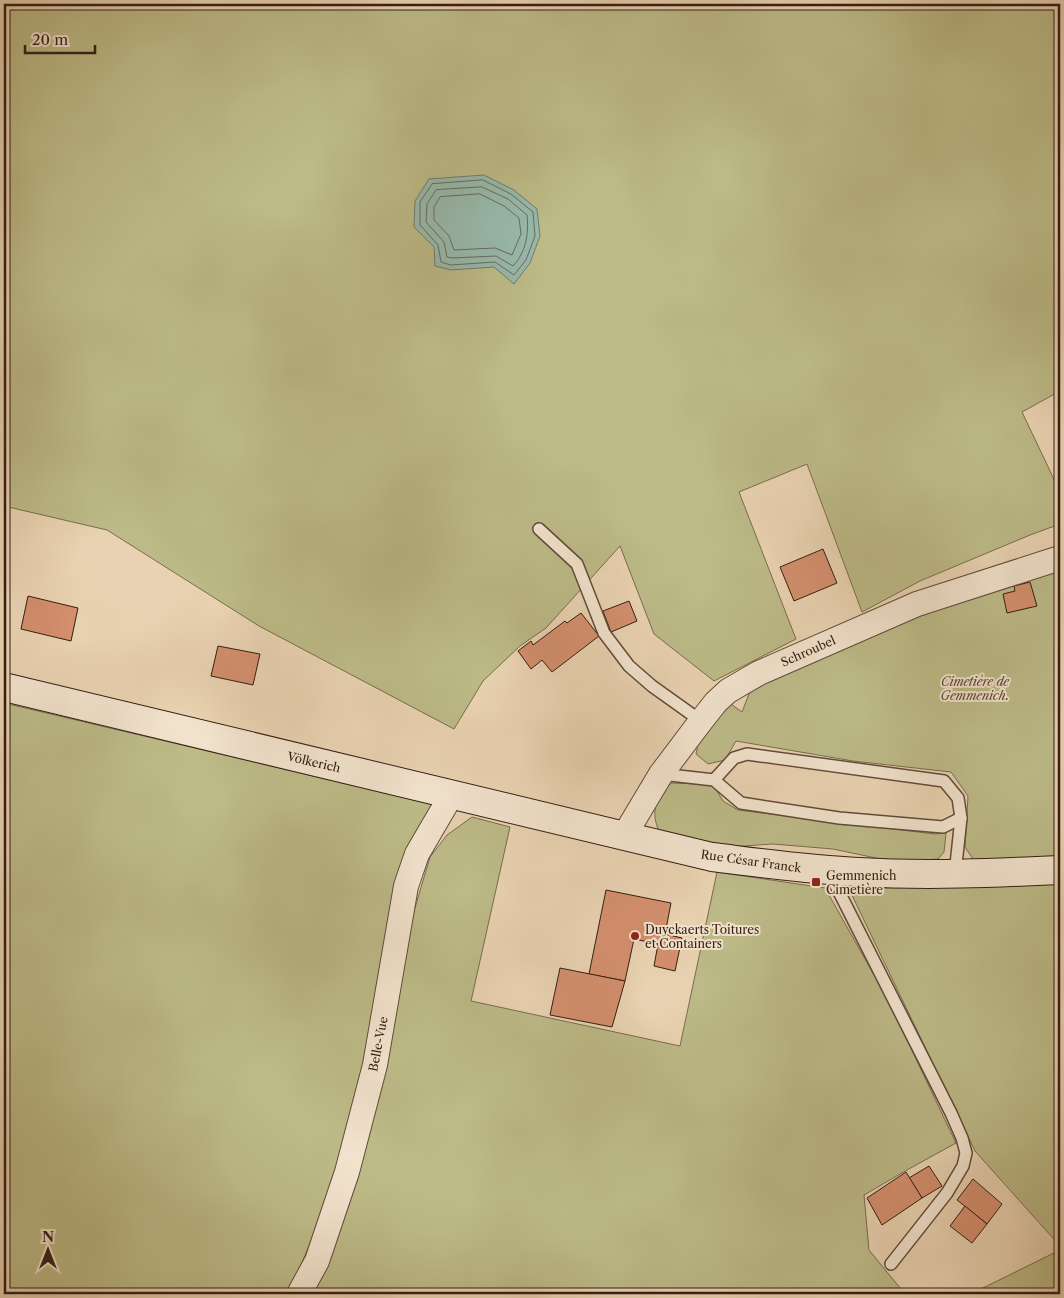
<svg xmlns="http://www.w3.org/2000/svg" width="1064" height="1298" font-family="'Libre Caslon Text',serif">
  <rect width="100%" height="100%" fill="#e9d2b1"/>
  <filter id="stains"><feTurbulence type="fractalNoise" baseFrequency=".004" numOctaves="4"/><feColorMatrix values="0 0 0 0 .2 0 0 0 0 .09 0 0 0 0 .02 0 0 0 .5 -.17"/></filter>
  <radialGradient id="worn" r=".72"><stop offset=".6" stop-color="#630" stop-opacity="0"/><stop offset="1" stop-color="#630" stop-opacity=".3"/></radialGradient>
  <g fill="#bcba87" stroke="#786c4e">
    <polygon points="4,4 1060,4 1060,391 1022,412 1060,492 1060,524 1030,535 920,581 862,612 807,464 739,492 796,639 714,681 654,634 620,546 546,628 520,646 483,681 454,729 259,626 107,530 4,506"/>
    <path d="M1060 569V860L975 862 965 847 968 796 951 772 853 761 736 741 725 760 708 764 696 754 699 738 728 702 742 712 751 689C852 644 953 598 1060 569Z"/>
    <polygon points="4,703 432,804 406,863 370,1056 323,1212 289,1294 4,1294"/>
    <path d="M672 783 698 784 714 786 723 801 738 810 935 834 946 833 944 852 938 859 895 862 833 849 773 844 728 847 662 835C650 820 653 793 672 783Z"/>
    <polygon points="472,817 510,827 471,1001 680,1046 717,872 825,888 887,998 956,1143 907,1170 864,1195 869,1250 905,1294 313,1294 353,1187 412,918 430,857 447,835"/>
    <polygon points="1060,883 1060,1246 975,1151 849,889"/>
    <polygon points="1060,1250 1060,1294 973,1294 981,1289"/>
  </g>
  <polygon fill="#97b8aa" stroke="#707a6e" points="484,175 514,190 537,209 540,236 530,263 514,284 494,267 451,270 435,266 434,247 414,227 415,201 429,179"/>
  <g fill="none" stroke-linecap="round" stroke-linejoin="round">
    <g stroke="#666a5f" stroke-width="1">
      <polygon points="483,180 511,194 533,212 535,236 526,260 514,275 495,262 451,265 441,262 438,245 420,225 420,202 432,184"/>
      <path d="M482 187 508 199 527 215C529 234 526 252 513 266L496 256 452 258 447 257 444 242 426 222 427 204 436 190Z"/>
      <polygon points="480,194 504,206 519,218 521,234 512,255 495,248 454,250 449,236 434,220 434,207 440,197"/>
    </g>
  </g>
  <g fill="#d38f6e" stroke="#351d14">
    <polygon points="823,549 837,583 794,601 780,567"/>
    <polygon points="1030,582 1037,606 1007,613 1003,594 1015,591 1014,586"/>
    <polygon points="28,596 78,608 71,641 21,629"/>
    <polygon points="629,601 637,621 611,632 603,611"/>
    <polygon points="581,613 599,636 552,672 542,660 531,669 518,651 531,641 533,645 565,621 567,623"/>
    <polygon points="218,646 260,654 253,685 211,676"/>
    <polygon points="606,890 671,903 665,934 682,938 675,971 654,966 658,944 634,939 625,981 589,974"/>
    <polygon points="560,968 625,981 612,1027 550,1015"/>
    <polygon points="929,1166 942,1186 922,1198 909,1178"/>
    <polygon points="906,1172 922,1198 882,1225 867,1198"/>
    <polygon points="973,1179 1002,1204 987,1224 957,1200"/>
    <polygon points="965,1206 987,1224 972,1243 950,1226"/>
  </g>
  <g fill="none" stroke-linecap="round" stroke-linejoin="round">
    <g stroke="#624a3b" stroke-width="14">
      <g id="lane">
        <polyline points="539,529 577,564 604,633 629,666 652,686 701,721"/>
        <polyline points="661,774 714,780 741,803 839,818 943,827 961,818"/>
        <polyline points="714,780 734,758 747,754 944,781 958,798 961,818 955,874"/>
        <polyline points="829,872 951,1113 962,1138 966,1153 963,1166 947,1193 891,1264"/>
      </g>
    </g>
    <g stroke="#624a3b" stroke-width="26">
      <g id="street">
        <polyline points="624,836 661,774 701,721 716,702 728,691 759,673 917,604 1060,558"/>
        <polyline points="299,1294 317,1261 347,1172 375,1065 406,886 417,854 452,794"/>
      </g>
    </g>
    <g stroke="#351d14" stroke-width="30">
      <path id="secondary" d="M4 687 712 857C761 863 810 870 859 872 926 876 994 873 1060 870"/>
    </g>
    <use href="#lane" stroke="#f1e2cc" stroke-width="11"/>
    <use href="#street" stroke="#f1e2cc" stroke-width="24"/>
    <use href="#secondary" stroke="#f1e2cc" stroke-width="28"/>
  </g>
  <g fill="#8f2418" stroke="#f1e2cc" stroke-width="2">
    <rect x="811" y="877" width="10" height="10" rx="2.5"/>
    <circle cx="635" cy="936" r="5"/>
  </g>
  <g text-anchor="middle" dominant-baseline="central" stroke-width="4" stroke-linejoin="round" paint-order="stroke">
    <g font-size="12" fill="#351d14" stroke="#f1e2cc">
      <text transform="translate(808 651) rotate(-24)">Schroubel</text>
      <text transform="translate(314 762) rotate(13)">Völkerich</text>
      <text transform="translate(751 861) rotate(8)">Rue César Franck</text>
      <text transform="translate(378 1044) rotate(-79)">Belle-Vue</text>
    </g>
    <g font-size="12" font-style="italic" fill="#574431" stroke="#f1e2cc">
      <text x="975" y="681">Cimetière de<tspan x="975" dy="14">Gemmenich.</tspan></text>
    </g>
    <g font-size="12" fill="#351d14" stroke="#f1e2cc" text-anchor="start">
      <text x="826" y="875">Gemmenich<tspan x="826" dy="14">Cimetière</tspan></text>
      <text x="645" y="929">Duyckaerts Toitures<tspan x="645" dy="14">et Containers</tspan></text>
    </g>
  </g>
  <rect width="1064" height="1298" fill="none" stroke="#e9d2b1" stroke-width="20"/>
  <rect x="5" y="5" width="1054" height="1288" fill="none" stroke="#351d14" stroke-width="2.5"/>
  <rect x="10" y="10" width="1044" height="1278" fill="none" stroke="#351d14"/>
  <g transform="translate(48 1250)" stroke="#f1e2cc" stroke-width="4" paint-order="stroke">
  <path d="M0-4L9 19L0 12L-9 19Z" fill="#351d14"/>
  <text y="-8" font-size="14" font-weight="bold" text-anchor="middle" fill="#351d14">N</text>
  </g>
  <path d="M25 45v8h70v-8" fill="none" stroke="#351d14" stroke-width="2.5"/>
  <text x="32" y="45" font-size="15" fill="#351d14" stroke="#f1e2cc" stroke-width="4" paint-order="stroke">20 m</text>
  <rect width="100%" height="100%" filter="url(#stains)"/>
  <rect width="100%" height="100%" fill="url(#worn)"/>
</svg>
